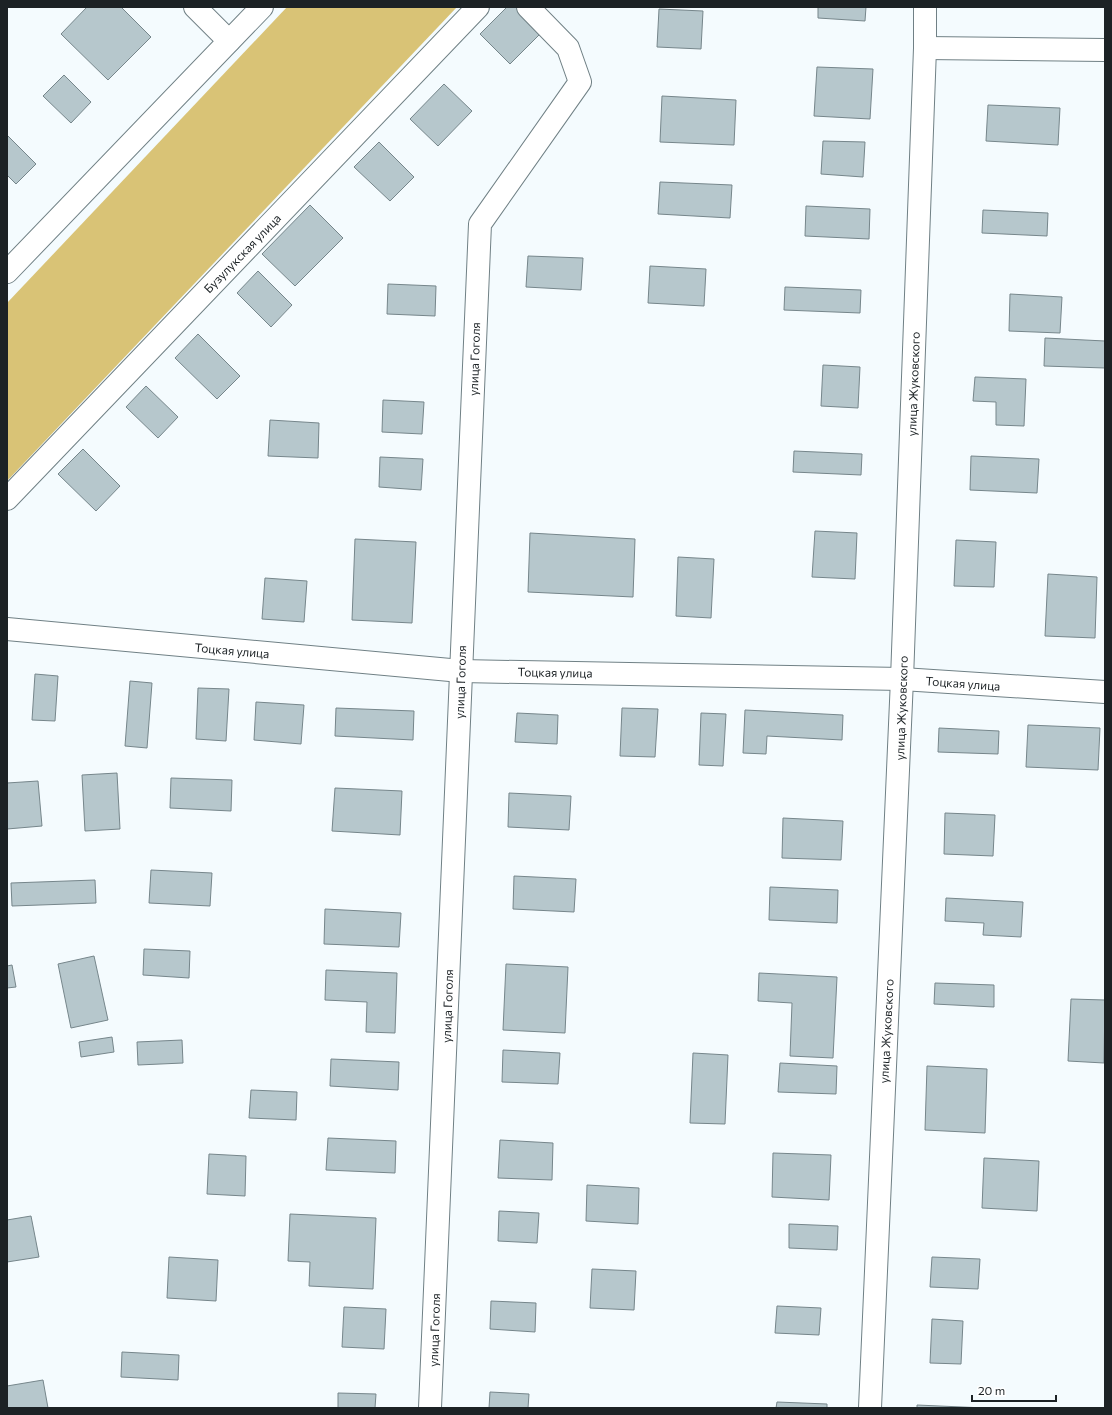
<svg xmlns="http://www.w3.org/2000/svg" width="1112" height="1415" font-family="Commissioner,sans-serif">
  <rect width="100%" height="100%" fill="#f4fbfe"/>
  <polygon fill="#d9c376" points="287,7 457,7 7,481 7,303"/>
  <g fill="#b6c7cc" stroke="#76868b">
    <polygon points="87,7 121,7 151,37 108,80 61,34"/>
    <polygon points="507,7 519,7 543,31 510,64 480,34"/>
    <polygon points="818,7 866,7 865,21 818,18"/>
    <polygon points="659,9 703,11 701,49 657,47"/>
    <polygon points="817,67 873,69 870,119 814,116"/>
    <polygon points="64,75 91,102 71,123 43,96"/>
    <polygon points="444,84 472,111 438,146 410,119"/>
    <polygon points="662,96 736,100 734,145 660,142"/>
    <polygon points="988,105 1060,108 1058,145 986,141"/>
    <polygon points="7,135 36,164 16,184 7,175"/>
    <polygon points="823,141 865,142 863,177 821,174"/>
    <polygon points="379,142 414,177 390,201 354,167"/>
    <polygon points="660,182 732,185 730,218 658,214"/>
    <polygon points="310,205 343,238 295,286 262,254"/>
    <polygon points="806,206 870,209 869,239 805,236"/>
    <polygon points="983,210 1048,213 1047,236 982,233"/>
    <polygon points="528,256 583,258 581,290 526,287"/>
    <polygon points="650,266 706,269 704,306 648,303"/>
    <polygon points="258,271 292,305 271,327 237,293"/>
    <polygon points="388,284 436,286 435,316 387,314"/>
    <polygon points="785,287 861,290 860,313 784,310"/>
    <polygon points="1010,294 1062,297 1060,333 1009,331"/>
    <polygon points="198,334 240,376 217,399 175,358"/>
    <polygon points="1045,338 1105,341 1105,368 1044,366"/>
    <polygon points="823,365 860,367 858,408 821,406"/>
    <polygon points="975,377 1026,379 1024,426 996,425 996,402 973,401"/>
    <polygon points="146,386 178,417 158,438 126,407"/>
    <polygon points="383,400 424,402 422,434 382,432"/>
    <polygon points="270,420 319,423 318,458 268,456"/>
    <polygon points="83,449 120,486 96,511 58,474"/>
    <polygon points="794,451 862,454 861,475 793,472"/>
    <polygon points="971,456 1039,459 1037,493 970,490"/>
    <polygon points="380,457 423,459 421,490 379,487"/>
    <polygon points="815,531 857,533 855,579 812,577"/>
    <polygon points="530,533 635,539 633,597 528,592"/>
    <polygon points="355,539 416,542 412,623 352,620"/>
    <polygon points="956,540 996,542 994,587 954,586"/>
    <polygon points="678,557 714,559 711,618 676,616"/>
    <polygon points="1048,574 1097,577 1095,638 1045,636"/>
    <polygon points="265,578 307,581 304,622 262,619"/>
    <polygon points="35,674 58,676 55,721 32,720"/>
    <polygon points="130,681 152,683 147,748 125,746"/>
    <polygon points="198,688 229,689 226,741 196,739"/>
    <polygon points="256,702 304,705 301,744 254,740"/>
    <polygon points="336,708 414,711 413,740 335,736"/>
    <polygon points="622,708 658,709 655,757 620,756"/>
    <polygon points="745,710 843,715 842,740 767,736 766,754 743,753"/>
    <polygon points="517,713 558,715 557,744 515,742"/>
    <polygon points="701,713 726,714 723,766 699,765"/>
    <polygon points="1028,725 1100,728 1098,770 1026,767"/>
    <polygon points="939,728 999,731 998,754 938,752"/>
    <polygon points="117,773 120,829 85,831 82,775"/>
    <polygon points="171,778 232,780 231,811 170,808"/>
    <polygon points="38,781 42,826 7,829 7,783"/>
    <polygon points="335,788 402,791 400,835 332,831"/>
    <polygon points="509,793 571,796 569,830 508,827"/>
    <polygon points="945,813 995,815 993,856 944,854"/>
    <polygon points="783,818 843,821 841,860 782,858"/>
    <polygon points="151,870 212,873 210,906 149,903"/>
    <polygon points="514,876 576,879 574,912 513,909"/>
    <polygon points="95,880 96,903 12,906 11,883"/>
    <polygon points="770,887 838,890 837,923 769,920"/>
    <polygon points="946,898 1023,902 1021,937 983,935 984,923 945,921"/>
    <polygon points="325,909 401,913 399,947 324,944"/>
    <polygon points="144,949 190,951 189,978 143,975"/>
    <polygon points="94,956 108,1020 71,1028 58,964"/>
    <polygon points="506,964 568,967 565,1033 503,1030"/>
    <polygon points="12,965 16,987 7,988 7,966"/>
    <polygon points="326,970 397,973 395,1033 366,1032 367,1002 325,1000"/>
    <polygon points="759,973 837,977 833,1058 790,1056 792,1003 758,1001"/>
    <polygon points="935,983 994,985 994,1007 934,1004"/>
    <polygon points="1071,999 1105,1000 1104,1063 1068,1061"/>
    <polygon points="112,1037 114,1052 81,1057 79,1042"/>
    <polygon points="182,1040 183,1063 138,1065 137,1042"/>
    <polygon points="503,1050 560,1053 558,1084 502,1082"/>
    <polygon points="693,1053 728,1055 725,1124 690,1123"/>
    <polygon points="331,1059 399,1062 398,1090 330,1086"/>
    <polygon points="780,1063 837,1066 836,1094 778,1092"/>
    <polygon points="927,1066 987,1069 985,1133 925,1130"/>
    <polygon points="251,1090 297,1092 296,1120 249,1118"/>
    <polygon points="328,1138 396,1141 395,1173 326,1170"/>
    <polygon points="500,1140 553,1143 552,1180 498,1178"/>
    <polygon points="773,1153 831,1155 829,1200 772,1197"/>
    <polygon points="209,1154 246,1156 245,1196 207,1194"/>
    <polygon points="984,1158 1039,1161 1037,1211 982,1208"/>
    <polygon points="587,1185 639,1188 638,1224 586,1221"/>
    <polygon points="499,1211 539,1213 537,1243 498,1241"/>
    <polygon points="290,1214 376,1218 373,1289 309,1286 310,1262 288,1261"/>
    <polygon points="31,1216 39,1257 7,1262 7,1220"/>
    <polygon points="789,1224 838,1226 837,1250 789,1248"/>
    <polygon points="169,1257 218,1260 216,1301 167,1298"/>
    <polygon points="932,1257 980,1259 978,1289 930,1287"/>
    <polygon points="592,1269 636,1271 634,1310 590,1308"/>
    <polygon points="491,1301 536,1303 535,1332 490,1329"/>
    <polygon points="777,1306 821,1308 819,1335 775,1333"/>
    <polygon points="344,1307 386,1309 384,1349 342,1347"/>
    <polygon points="932,1319 963,1321 961,1364 930,1363"/>
    <polygon points="122,1352 179,1355 178,1380 121,1377"/>
    <polygon points="43,1380 48,1408 7,1408 7,1386"/>
    <polygon points="490,1392 529,1394 528,1408 489,1408"/>
    <polygon points="338,1393 376,1394 375,1408 338,1408"/>
    <polygon points="777,1402 827,1404 827,1408 776,1408"/>
    <polygon points="917,1405 985,1408 917,1408"/>
  </g>
  <g fill="none" stroke-linecap="round" stroke-linejoin="round">
    <g stroke="#708085" stroke-width="24">
      <g id="minor">
        <polyline points="195,7 229,41"/>
        <polyline points="925,48 1105,50"/>
        <polyline points="7,272 262,7"/>
        <polyline points="7,499 478,7"/>
        <polyline points="7,629 461,671 902,679 1105,692"/>
        <polyline points="430,1408 480,224 580,82 568,48 528,7"/>
        <polyline points="870,1408 902,679 925,48 925,7"/>
      </g>
    </g>
    <use href="#minor" stroke="#fff" stroke-width="22"/>
  </g>
  <g text-anchor="middle" dominant-baseline="central" stroke-width="4" stroke-linejoin="round" paint-order="stroke">
    <g font-size="12" fill="#1c2225" stroke="#fff">
      <text transform="translate(242 253) rotate(-46)">Бузулукская улица</text>
      <text transform="translate(474 359) rotate(-88)">улица Гоголя</text>
      <text transform="translate(913 384) rotate(-88)">улица Жуковского</text>
      <text transform="translate(232 650) rotate(5)">Тоцкая улица</text>
      <text transform="translate(555 672) rotate(1)">Тоцкая улица</text>
      <text transform="translate(460 682) rotate(-88)">улица Гоголя</text>
      <text transform="translate(963 683) rotate(4)">Тоцкая улица</text>
      <text transform="translate(901 708) rotate(-88)">улица Жуковского</text>
      <text transform="translate(447 1006) rotate(-88)">улица Гоголя</text>
      <text transform="translate(886 1031) rotate(-87)">улица Жуковского</text>
      <text transform="translate(434 1330) rotate(-88)">улица Гоголя</text>
    </g>
  </g>
  <rect width="1112" height="1415" fill="none" stroke="#1c2225" stroke-width="16"/>
  <path d="M972 1395v6h84v-6" fill="none" stroke="#1c2225" stroke-width="2"/>
  <text x="978" y="1395" font-size="12" fill="#1c2225" stroke="#ffffff" stroke-width="3" paint-order="stroke">20 m</text>
</svg>
